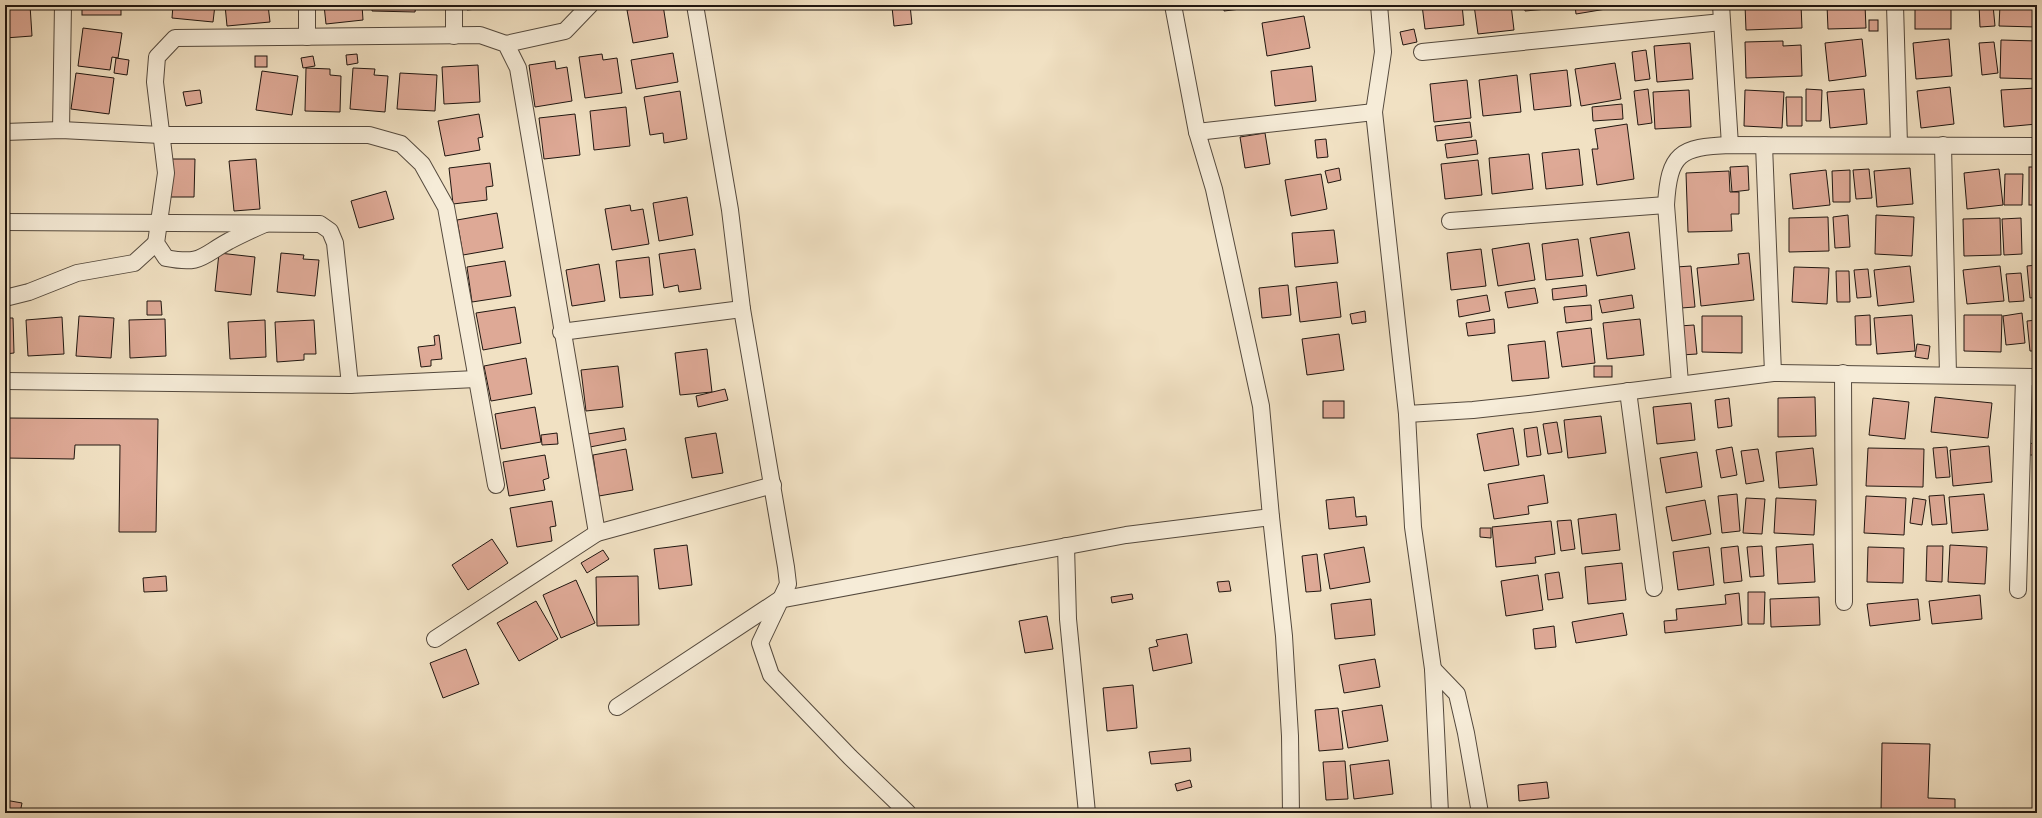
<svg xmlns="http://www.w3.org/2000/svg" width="2042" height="818" font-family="'IM FELL Great Primer',serif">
  <rect width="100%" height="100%" fill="#f1e1c3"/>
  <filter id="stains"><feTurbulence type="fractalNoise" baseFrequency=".005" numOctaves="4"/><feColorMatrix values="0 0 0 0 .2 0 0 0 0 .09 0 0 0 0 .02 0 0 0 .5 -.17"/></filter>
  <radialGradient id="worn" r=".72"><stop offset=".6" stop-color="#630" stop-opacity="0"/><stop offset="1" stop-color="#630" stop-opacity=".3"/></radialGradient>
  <g fill="#dea996" stroke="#201610">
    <polygon points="5,5 30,5 32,36 5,38"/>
    <rect x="82" y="5" width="39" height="10"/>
    <polygon points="173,5 215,5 213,22 172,18"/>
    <polygon points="225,5 268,5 270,22 227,26"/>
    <polygon points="324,5 362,5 363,20 326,24"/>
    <polygon points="372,5 416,5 415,12 372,11"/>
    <polygon points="467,5 508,5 508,6 467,10"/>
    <rect x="525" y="5" width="41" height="4"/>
    <polygon points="655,5 663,5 668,37 633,43 627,10"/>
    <polygon points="910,5 912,24 894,26 892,7"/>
    <polygon points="1224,5 1249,5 1249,8 1224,11"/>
    <polygon points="1422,5 1462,5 1464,25 1425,29"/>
    <polygon points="1474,5 1511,5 1514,30 1478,34"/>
    <polygon points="1524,5 1547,5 1547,9 1525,11"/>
    <polygon points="1575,5 1612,5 1612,8 1576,14"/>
    <polygon points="1745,5 1801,5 1802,28 1746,30"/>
    <polygon points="1827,5 1865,5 1866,28 1828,29"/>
    <rect x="1915" y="5" width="36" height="24"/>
    <polygon points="1979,5 1993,5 1995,26 1980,27"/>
    <polygon points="2000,5 2037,5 2036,27 1999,26"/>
    <polygon points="1304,16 1310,48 1267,56 1262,23"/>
    <rect x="1869" y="20" width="9" height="11"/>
    <polygon points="83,28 122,33 118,58 112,57 110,70 78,66"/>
    <polygon points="1414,29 1417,42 1403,45 1400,32"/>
    <polygon points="1862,39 1866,76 1829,81 1825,43"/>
    <polygon points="1949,39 1952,76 1916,79 1913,43"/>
    <polygon points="2001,40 2037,41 2037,79 2000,78"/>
    <polygon points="1783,41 1783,46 1801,45 1802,76 1746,78 1745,42"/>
    <polygon points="1994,42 1998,73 1982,75 1979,43"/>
    <polygon points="1690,43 1693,79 1657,82 1654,46"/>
    <polygon points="1646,50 1650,79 1635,81 1632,52"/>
    <polygon points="673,53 678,82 636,89 631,60"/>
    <polygon points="357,54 358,63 347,65 346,55"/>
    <polygon points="602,54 603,60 617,58 622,93 585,98 579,57"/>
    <rect x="255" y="56" width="12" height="11"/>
    <polygon points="313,56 315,66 303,68 301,58"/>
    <polygon points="116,58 129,60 127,75 114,73"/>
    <polygon points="555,61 556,69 567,67 572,101 535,107 529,65"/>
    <polygon points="1615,63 1621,99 1581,106 1575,69"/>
    <polygon points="478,65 480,102 444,104 442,67"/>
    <polygon points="1312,66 1316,101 1275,106 1271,71"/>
    <polygon points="306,68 330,69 330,75 341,76 340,112 305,111"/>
    <polygon points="353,68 375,69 374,75 388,76 385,112 350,109"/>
    <polygon points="1567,70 1571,106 1534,110 1530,74"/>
    <polygon points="262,71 298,76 292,115 256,110"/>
    <polygon points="76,73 114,78 109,114 71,109"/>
    <polygon points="400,73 437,75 435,111 397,109"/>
    <polygon points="1517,75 1521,112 1483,116 1479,80"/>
    <polygon points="1467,80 1471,118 1434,122 1430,84"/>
    <polygon points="1950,87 1954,124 1921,128 1917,91"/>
    <polygon points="2036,88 2037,124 2004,127 2001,90"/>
    <polygon points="1648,89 1652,123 1638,125 1634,91"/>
    <polygon points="1806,89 1822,90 1821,121 1806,121"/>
    <polygon points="1864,89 1867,124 1830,128 1827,92"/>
    <polygon points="200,90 202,103 186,106 183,92"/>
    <polygon points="1689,90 1691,127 1655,129 1653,92"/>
    <polygon points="1745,90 1784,92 1782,128 1744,126"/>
    <polygon points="680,91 687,139 664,143 663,133 650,135 644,97"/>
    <polygon points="1786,97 1802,97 1802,126 1787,126"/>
    <polygon points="1622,104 1623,119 1593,121 1592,107"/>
    <polygon points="626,107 630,146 594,150 590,111"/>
    <polygon points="479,114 483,137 478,138 480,150 445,156 438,121"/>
    <polygon points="575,114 580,155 544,159 539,118"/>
    <polygon points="1470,122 1472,137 1437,141 1435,126"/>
    <polygon points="1627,124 1634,179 1597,185 1592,149 1598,149 1595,129"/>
    <polygon points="1265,133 1270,164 1245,168 1240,137"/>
    <polygon points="1326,139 1328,157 1317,158 1315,140"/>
    <polygon points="1476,140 1478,154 1447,158 1445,144"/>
    <polygon points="1579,149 1583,185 1546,189 1542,153"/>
    <polygon points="1529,154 1533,189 1492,194 1489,158"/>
    <polygon points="171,159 195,159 194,197 170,197"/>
    <polygon points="256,159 260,209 234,211 229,161"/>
    <polygon points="1478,160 1482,195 1445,199 1441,164"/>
    <polygon points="490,163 493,186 486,187 487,200 453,204 449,168"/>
    <polygon points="1748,166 1749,190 1732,192 1730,167"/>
    <rect x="2029" y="167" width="8" height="38"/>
    <polygon points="1339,168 1341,180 1328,183 1325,171"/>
    <polygon points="1910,168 1913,204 1877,207 1874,171"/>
    <polygon points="1869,169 1872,198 1856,199 1853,170"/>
    <polygon points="1999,169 2003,205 1967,209 1964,173"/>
    <polygon points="1826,170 1830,205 1793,209 1790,174"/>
    <polygon points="1850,170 1850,202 1833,202 1832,171"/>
    <polygon points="1729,171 1730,192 1739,192 1739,214 1731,214 1732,231 1688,232 1686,173"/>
    <polygon points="1321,174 1327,209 1291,216 1285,180"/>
    <polygon points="2005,174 2023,174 2022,205 2004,205"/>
    <polygon points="386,191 394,219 359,228 351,201"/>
    <polygon points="687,197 693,235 659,241 653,203"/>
    <polygon points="630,205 631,211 643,209 649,244 612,250 605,209"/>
    <polygon points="497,213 503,248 463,255 457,220"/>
    <polygon points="1848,215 1850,247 1835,248 1833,217"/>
    <polygon points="1876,215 1914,217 1912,256 1875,254"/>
    <polygon points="1828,217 1829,251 1789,252 1789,218"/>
    <polygon points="2000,218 2001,255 1964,256 1963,219"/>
    <polygon points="2021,218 2022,254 2004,255 2002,219"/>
    <polygon points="1334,230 1338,263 1295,267 1292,233"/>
    <polygon points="1629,232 1635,269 1597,276 1590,238"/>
    <polygon points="1578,239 1583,276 1546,280 1542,244"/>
    <polygon points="1529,243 1535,280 1498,286 1492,249"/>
    <polygon points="695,249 701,289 679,292 678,285 664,288 659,254"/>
    <polygon points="1481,249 1486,286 1451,290 1447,253"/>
    <polygon points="219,253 255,257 251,295 215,291"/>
    <polygon points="281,253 304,255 303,259 319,260 315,296 277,292"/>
    <polygon points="1749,253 1754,300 1701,306 1697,268 1739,264 1738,254"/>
    <polygon points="649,257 653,295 620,298 616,261"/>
    <polygon points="505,261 511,296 472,302 467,267"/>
    <polygon points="599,264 605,301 572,306 566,270"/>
    <polygon points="2037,265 2037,297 2030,298 2027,266"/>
    <polygon points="1691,266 1695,307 1681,308 1676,267"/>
    <polygon points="1910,266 1914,302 1878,306 1874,270"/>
    <polygon points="2000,266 2004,301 1967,304 1963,270"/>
    <polygon points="1794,267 1829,268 1827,304 1792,302"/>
    <polygon points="1868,269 1871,297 1857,298 1854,270"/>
    <polygon points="1836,271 1849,271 1850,302 1837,302"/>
    <polygon points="2021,273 2024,301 2009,302 2006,274"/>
    <polygon points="1337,282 1341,317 1300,322 1296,287"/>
    <polygon points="1288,285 1291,315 1262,318 1259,288"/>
    <polygon points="1586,285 1587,296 1553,300 1552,289"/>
    <polygon points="1535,288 1538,303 1508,308 1505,292"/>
    <polygon points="1487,295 1490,311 1459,317 1457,300"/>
    <polygon points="1632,295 1634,308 1602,313 1599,300"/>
    <polygon points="147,301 161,301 162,315 147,315"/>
    <polygon points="1591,305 1592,320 1566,323 1564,307"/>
    <polygon points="515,307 521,343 483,350 476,313"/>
    <polygon points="1365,311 1366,322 1352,324 1350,314"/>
    <polygon points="2022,313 2025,343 2006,345 2003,316"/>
    <polygon points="1870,315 1871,345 1856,345 1855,316"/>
    <polygon points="1912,315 1915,351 1877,354 1874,318"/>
    <polygon points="1964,315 2002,315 2001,352 1964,351"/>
    <polygon points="79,316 114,318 111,358 76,356"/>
    <polygon points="1702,316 1742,316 1742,353 1702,352"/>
    <polygon points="62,317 64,354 28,356 26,320"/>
    <polygon points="5,318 13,318 14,353 5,354"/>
    <polygon points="165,319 166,356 130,358 129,320"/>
    <polygon points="1494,319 1495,333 1468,336 1466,323"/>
    <polygon points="1640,319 1644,355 1607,359 1603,323"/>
    <polygon points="265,320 266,357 230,359 228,322"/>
    <polygon points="314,320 316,354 304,354 304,360 277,362 275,322"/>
    <polygon points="2037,320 2037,351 2030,351 2027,321"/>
    <polygon points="1694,325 1697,354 1681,355 1679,326"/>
    <polygon points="1591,328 1595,363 1562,367 1557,332"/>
    <polygon points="1339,334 1344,370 1307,375 1302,339"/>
    <polygon points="439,335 442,359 431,360 431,366 421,367 418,347 435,345 434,336"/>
    <polygon points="1545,341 1549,378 1512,381 1508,345"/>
    <polygon points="1917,344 1930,346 1928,359 1915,357"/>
    <polygon points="707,349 712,392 680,395 675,353"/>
    <polygon points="526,358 532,394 491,401 484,366"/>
    <polygon points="618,366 623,407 586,411 581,370"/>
    <rect x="1594" y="366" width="18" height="11"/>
    <polygon points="725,389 728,400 698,407 696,396"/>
    <polygon points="1815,397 1816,436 1778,437 1778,398"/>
    <polygon points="1935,397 1992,403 1988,438 1931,432"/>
    <polygon points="1729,398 1732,426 1718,428 1715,400"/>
    <polygon points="1873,398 1909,402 1905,439 1869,435"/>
    <rect x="1323" y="401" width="21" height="17"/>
    <polygon points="1691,403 1695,440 1657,444 1653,407"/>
    <polygon points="535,407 541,442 501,449 495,414"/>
    <polygon points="1601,416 1606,453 1568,458 1564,420"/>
    <polygon points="5,418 158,419 156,532 119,532 120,445 75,445 74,459 5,458"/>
    <polygon points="1557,422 1562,452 1548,454 1543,424"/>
    <polygon points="1537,427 1541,455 1527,457 1524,429"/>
    <polygon points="624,428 626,440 590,447 588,434"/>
    <polygon points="1513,428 1519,465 1484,471 1477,434"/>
    <polygon points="557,433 558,444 542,445 541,435"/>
    <polygon points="716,433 723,473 692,478 685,438"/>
    <polygon points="2028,443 2037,444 2037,455 2028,455"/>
    <polygon points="1989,446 1992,482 1953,486 1950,450"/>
    <polygon points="1732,447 1737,475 1721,478 1716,450"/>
    <polygon points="1947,447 1950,477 1936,478 1933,448"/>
    <polygon points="1813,448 1817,485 1779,488 1776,452"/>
    <polygon points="1868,448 1924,449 1923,487 1866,486"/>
    <polygon points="626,449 633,490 599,496 593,455"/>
    <polygon points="1758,449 1764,481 1746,484 1741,451"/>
    <polygon points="1697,452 1702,487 1666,493 1660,458"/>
    <polygon points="545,455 549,478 543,480 545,490 509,496 503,462"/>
    <polygon points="1544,475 1548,503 1528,506 1529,514 1494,519 1488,484"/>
    <polygon points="1737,494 1740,531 1722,533 1718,496"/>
    <polygon points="1984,494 1988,530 1952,533 1949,497"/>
    <polygon points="1944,495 1947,524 1932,525 1929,496"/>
    <polygon points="1866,496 1906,498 1904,535 1864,533"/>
    <polygon points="1354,497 1356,517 1366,516 1367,525 1329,529 1326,500"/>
    <polygon points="1746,498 1765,499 1762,534 1743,533"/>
    <polygon points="1776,498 1816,500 1814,535 1774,533"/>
    <polygon points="1913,498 1926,500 1922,525 1910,523"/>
    <polygon points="1705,500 1711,534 1672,541 1666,507"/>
    <polygon points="552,501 556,526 550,527 552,541 517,547 510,508"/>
    <polygon points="1616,514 1620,550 1582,554 1578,519"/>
    <polygon points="1571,520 1575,549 1561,551 1557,521"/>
    <polygon points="1551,521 1555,554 1535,557 1536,563 1496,567 1492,527"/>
    <polygon points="1480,528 1491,528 1491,538 1480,537"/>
    <polygon points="492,539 508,563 468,590 452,565"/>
    <polygon points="1813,544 1815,582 1778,584 1776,547"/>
    <polygon points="687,545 692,585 659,589 654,549"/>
    <polygon points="1950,545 1987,547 1985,584 1948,582"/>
    <polygon points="1738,546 1742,581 1724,583 1721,548"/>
    <polygon points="1762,546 1764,576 1750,577 1747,547"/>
    <polygon points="1927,546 1943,546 1942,582 1926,581"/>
    <polygon points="1364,547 1370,582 1330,589 1324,554"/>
    <polygon points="1709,547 1714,585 1678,590 1673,552"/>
    <polygon points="1868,547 1904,548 1903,583 1867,582"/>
    <polygon points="603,550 609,559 587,573 581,563"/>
    <polygon points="1317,554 1321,591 1306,592 1302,556"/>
    <polygon points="1622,563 1626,600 1588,604 1585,567"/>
    <polygon points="1559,572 1563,598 1548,600 1545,574"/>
    <polygon points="1538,575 1543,610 1506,616 1501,581"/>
    <polygon points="166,576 167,591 144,592 143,578"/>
    <polygon points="638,576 639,625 597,626 596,577"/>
    <polygon points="576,580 595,623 561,638 543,595"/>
    <polygon points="1229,581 1231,591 1219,592 1217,582"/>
    <polygon points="1748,592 1765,592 1764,624 1748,624"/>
    <polygon points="1739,593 1742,625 1665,633 1664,621 1677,620 1676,609 1726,604 1725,595"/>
    <polygon points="1132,594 1133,599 1112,603 1111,597"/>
    <polygon points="1980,595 1982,619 1932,624 1929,601"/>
    <polygon points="2036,596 2037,596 2037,615 2035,615"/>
    <polygon points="1819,597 1820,625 1771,627 1770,599"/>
    <polygon points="1371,599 1375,635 1335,639 1331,604"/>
    <polygon points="1918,599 1920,620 1870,626 1867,604"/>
    <polygon points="536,601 558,639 519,661 497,623"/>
    <polygon points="1623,613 1627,635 1576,643 1572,622"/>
    <polygon points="1047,616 1053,649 1025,653 1019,621"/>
    <polygon points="1554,626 1556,647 1535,649 1533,629"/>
    <polygon points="1187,634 1192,663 1153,671 1149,648 1158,646 1156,640"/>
    <polygon points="466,649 479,684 443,698 430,663"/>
    <polygon points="1375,659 1380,687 1344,693 1339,665"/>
    <polygon points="1133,685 1137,728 1107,731 1103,688"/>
    <polygon points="1382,705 1388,741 1348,748 1342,711"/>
    <polygon points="1338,708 1343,749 1319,751 1315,710"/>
    <polygon points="1882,743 1930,744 1928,798 1955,799 1955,813 1881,813"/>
    <polygon points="1190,748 1191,761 1151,764 1149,752"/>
    <polygon points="1389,760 1393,794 1354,799 1350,765"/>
    <polygon points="1345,761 1348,799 1326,800 1323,762"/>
    <polygon points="1190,780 1192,787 1177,791 1175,784"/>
    <polygon points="1547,782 1549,798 1519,801 1518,785"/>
    <polygon points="5,800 22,803 20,813 5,813"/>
  </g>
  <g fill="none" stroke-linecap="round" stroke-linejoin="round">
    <g stroke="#54493d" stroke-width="18">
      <g id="minor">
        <polyline points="307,5 307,37"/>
        <polyline points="454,5 454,36"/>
        <polyline points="695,5 730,210 742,309 786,567 788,584 760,643 771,675 850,757 908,813"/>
        <polyline points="1379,5 1383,52 1374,112 1407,414 1413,527 1433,669 1440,813"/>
        <polyline points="1721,5 1730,145"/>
        <polyline points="1895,5 1899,145"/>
        <polyline points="506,44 565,31 590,5"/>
        <polyline points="1422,52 1722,22"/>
        <polyline points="61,130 63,5"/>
        <polyline points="5,132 61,130 161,135 369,135 401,144 422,164 446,207 496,485"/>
        <polyline points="1197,132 1374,112"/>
        <polyline points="1764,145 1773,373"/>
        <polyline points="1943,145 1948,375"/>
        <polyline points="1450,221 1666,205"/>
        <polyline points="5,222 320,224 330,231 335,243 350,385"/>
        <path d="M265 224C253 229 241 235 229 241 201 256 202 265 166 258L156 243 166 173 155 82 157 57 175 38 480 35 506 44 518 68 597 533"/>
        <polyline points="5,298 29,292 77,273 134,263 156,243"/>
        <polyline points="561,332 742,309"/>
        <polyline points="1843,373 1844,602"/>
        <polyline points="5,381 350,385 476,379"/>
        <path d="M1680 383 1666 205C1669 153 1680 147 1730 145L2037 146"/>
        <polyline points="1628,391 1654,588"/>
        <polyline points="1407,414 1473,410 1529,404 1773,373 2037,377"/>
        <polyline points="1271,517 1284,636 1290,736 1291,813"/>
        <polyline points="1066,546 1068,619 1087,813"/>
        <polyline points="2018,590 2024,377"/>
        <polyline points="435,639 597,533 773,485"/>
        <polyline points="1433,669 1457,694 1466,733 1480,813"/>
        <polyline points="617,707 779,600 1126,535 1271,517 1261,406 1214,189 1197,132 1173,5"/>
      </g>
    </g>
    <use href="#minor" stroke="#f6ecd8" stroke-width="16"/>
  </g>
  <rect width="2042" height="818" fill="none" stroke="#f1e1c3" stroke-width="20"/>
  <rect x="6" y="6" width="2030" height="806" fill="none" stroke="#201610" stroke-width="2"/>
  <rect x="10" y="10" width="2022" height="798" fill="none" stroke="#201610"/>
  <rect width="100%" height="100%" filter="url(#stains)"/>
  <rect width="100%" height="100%" fill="url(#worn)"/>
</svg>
